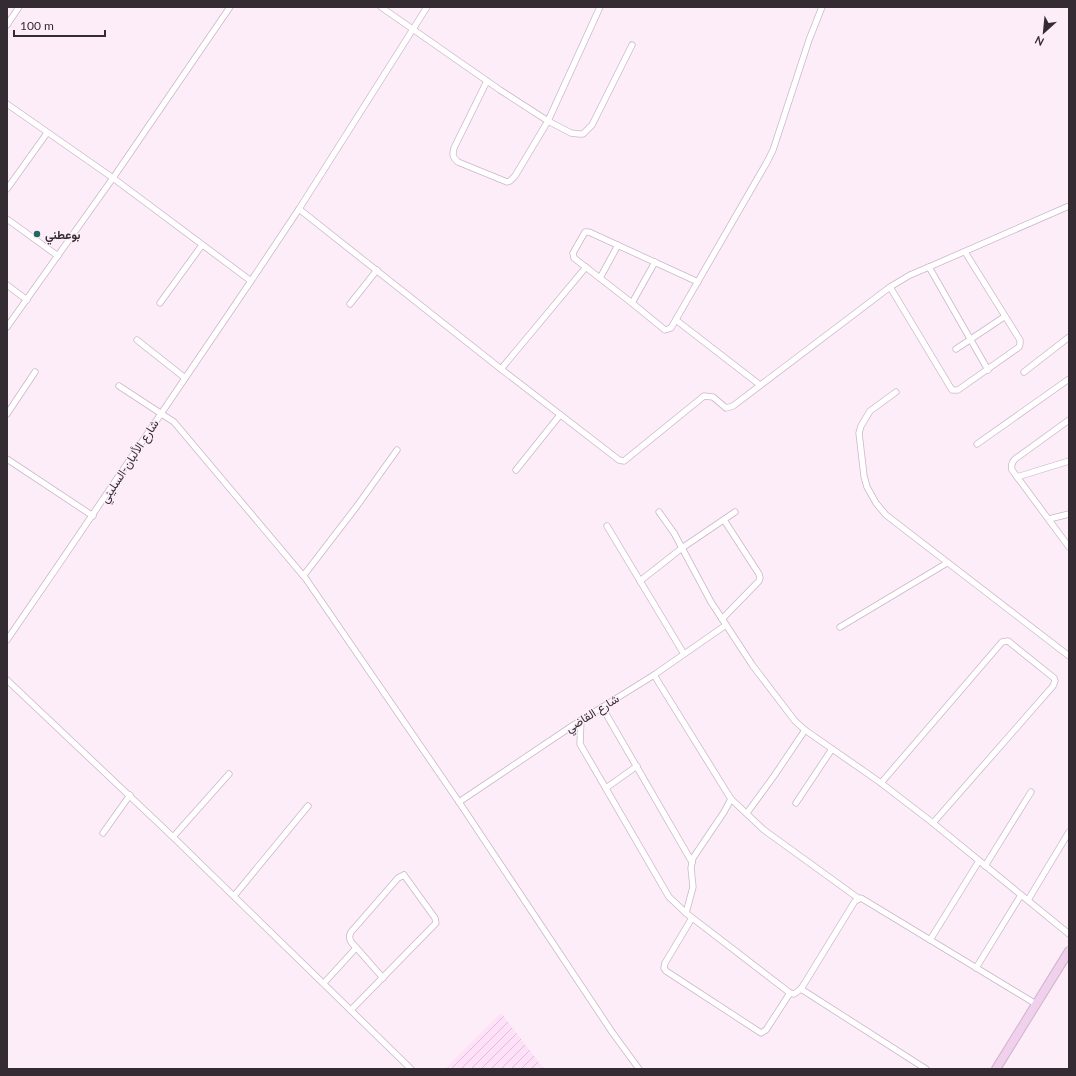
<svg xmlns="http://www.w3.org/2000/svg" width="1076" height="1076" font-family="Lato,Vazirmatn,sans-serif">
  <defs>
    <pattern id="industrial-furrows" width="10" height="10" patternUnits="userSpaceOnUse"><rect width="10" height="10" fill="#ffe0f9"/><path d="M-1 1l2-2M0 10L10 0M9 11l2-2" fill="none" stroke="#dbc0d6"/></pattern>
  </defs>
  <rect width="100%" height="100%" fill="#fcedf9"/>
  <polygon fill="url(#industrial-furrows)" points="501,1013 544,1069 445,1069"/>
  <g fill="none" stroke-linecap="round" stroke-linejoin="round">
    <g stroke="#cdb6c8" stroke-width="7">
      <g id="minor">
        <polyline points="381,7 500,90 548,121 571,133 579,134 583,134 592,125 632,45"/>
        <polyline points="7,25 19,7"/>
        <path d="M487 81 454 148C452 155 453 158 458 162L507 182 510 181 515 176 548 121 600 7"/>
        <polyline points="7,104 113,178 251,281 299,209 427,7"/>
        <polyline points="7,189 47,133"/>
        <polyline points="299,209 501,369 619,460 624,461 704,396 713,397 726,408 733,406 890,287 910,275 929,267 1069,206"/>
        <polyline points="7,219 58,256"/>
        <polyline points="929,267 988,370"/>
        <polyline points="600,278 618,245"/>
        <polyline points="698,282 589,232 585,232 573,253 574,258 632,303 665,330 671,328 767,162 773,150 809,40 822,7"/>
        <polyline points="7,285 27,300"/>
        <polyline points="890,287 952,390 958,390 1019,347 1020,344 1020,340 965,252"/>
        <polyline points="160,303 202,245"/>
        <polyline points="632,303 655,262"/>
        <polyline points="350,304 377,270"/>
        <polyline points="676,320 760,385"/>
        <polyline points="7,327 113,178 230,7"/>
        <polyline points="137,340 185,378"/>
        <polyline points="956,349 1004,317"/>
        <polyline points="501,369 586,267"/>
        <polyline points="1024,372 1069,337"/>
        <polyline points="119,386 174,422 306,579 459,802 612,1032 639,1069"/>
        <polyline points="896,392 870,411 861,426 859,433 864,476 867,487 876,503 886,515 1069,656"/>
        <polyline points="7,414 35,372"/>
        <path d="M1069 420 1015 459C1012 462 1011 466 1012 470L1069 547"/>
        <polyline points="977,444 1069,379"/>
        <polyline points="7,459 93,516"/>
        <polyline points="516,470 560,415"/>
        <polyline points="1017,477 1069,461"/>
        <polyline points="659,512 674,533 711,602 753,666 795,721 805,730"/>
        <polyline points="1049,519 1069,514"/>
        <polyline points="607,526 684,654"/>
        <polyline points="304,575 357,506 397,450"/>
        <polyline points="640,581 682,548 735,512"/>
        <polyline points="722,619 759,581 760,578 759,574 724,520"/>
        <polyline points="840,627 947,563"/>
        <path d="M7 640C89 521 169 401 251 281"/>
        <polyline points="654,675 731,799 764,830 858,898"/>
        <polyline points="7,680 173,837 411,1069"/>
        <polyline points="602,707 692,862"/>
        <polyline points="581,720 580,744 669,897 686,913 790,993 794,994 801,989 855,901 861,898 1036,1004"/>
        <polyline points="881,783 1002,642 1008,641 1054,678 1055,681 1053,686 933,823"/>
        <polyline points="606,788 637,766"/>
        <polyline points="459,802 572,726 654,675 726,625"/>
        <polyline points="796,803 832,749"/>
        <polyline points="747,813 774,776 805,730 881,783 933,823 1069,934"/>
        <polyline points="103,833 130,795"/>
        <polyline points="173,837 229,774"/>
        <polyline points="985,866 1031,792"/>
        <polyline points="234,896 308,806"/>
        <polyline points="1028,900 1069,832"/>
        <polyline points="686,913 693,887 691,868 693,858 724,812 731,799"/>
        <polyline points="692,918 665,963 664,968 666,971 761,1033 766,1030 790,993"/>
        <polyline points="930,940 979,861"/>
        <polyline points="354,945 383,978"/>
        <polyline points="976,968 1021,895"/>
        <path d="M324 983 356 948C352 943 347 939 351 932L398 878 404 875"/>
        <polyline points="801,989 926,1069"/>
        <polyline points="351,1010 436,923 435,918 404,875"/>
      </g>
    </g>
    <g stroke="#cdb6c8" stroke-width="10">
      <polyline id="secondary" points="996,1069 1069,951"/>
    </g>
    <use href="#minor" stroke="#fff" stroke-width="5.5"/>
    <use href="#secondary" stroke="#f0d0ec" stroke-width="8"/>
  </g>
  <circle fill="#226a61" stroke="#fcedf9" stroke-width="1.5" cx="37" cy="234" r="4"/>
  <g text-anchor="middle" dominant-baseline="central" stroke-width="3" stroke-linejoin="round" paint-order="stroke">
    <g font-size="12" font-weight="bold" fill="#352c33" stroke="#fcedf9" text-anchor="start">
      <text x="45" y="234">بوعطني</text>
    </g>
    <g font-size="12" fill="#352c33" stroke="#fcedf9">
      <text transform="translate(129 461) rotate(-57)">شارع الألبان-السليني</text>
      <text transform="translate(592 713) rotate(-32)">شارع القاضي</text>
    </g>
  </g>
  <rect width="1076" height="1076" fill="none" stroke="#352c33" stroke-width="16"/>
  <g transform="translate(1044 32) rotate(207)" stroke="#fcedf9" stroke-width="3" paint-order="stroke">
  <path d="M0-3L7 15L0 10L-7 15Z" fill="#352c33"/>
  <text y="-6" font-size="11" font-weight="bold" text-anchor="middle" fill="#352c33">N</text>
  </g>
  <path d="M14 30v6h91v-6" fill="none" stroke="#352c33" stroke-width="2"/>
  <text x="20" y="30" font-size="12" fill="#352c33" stroke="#fcedf9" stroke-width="3" paint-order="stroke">100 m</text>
</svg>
